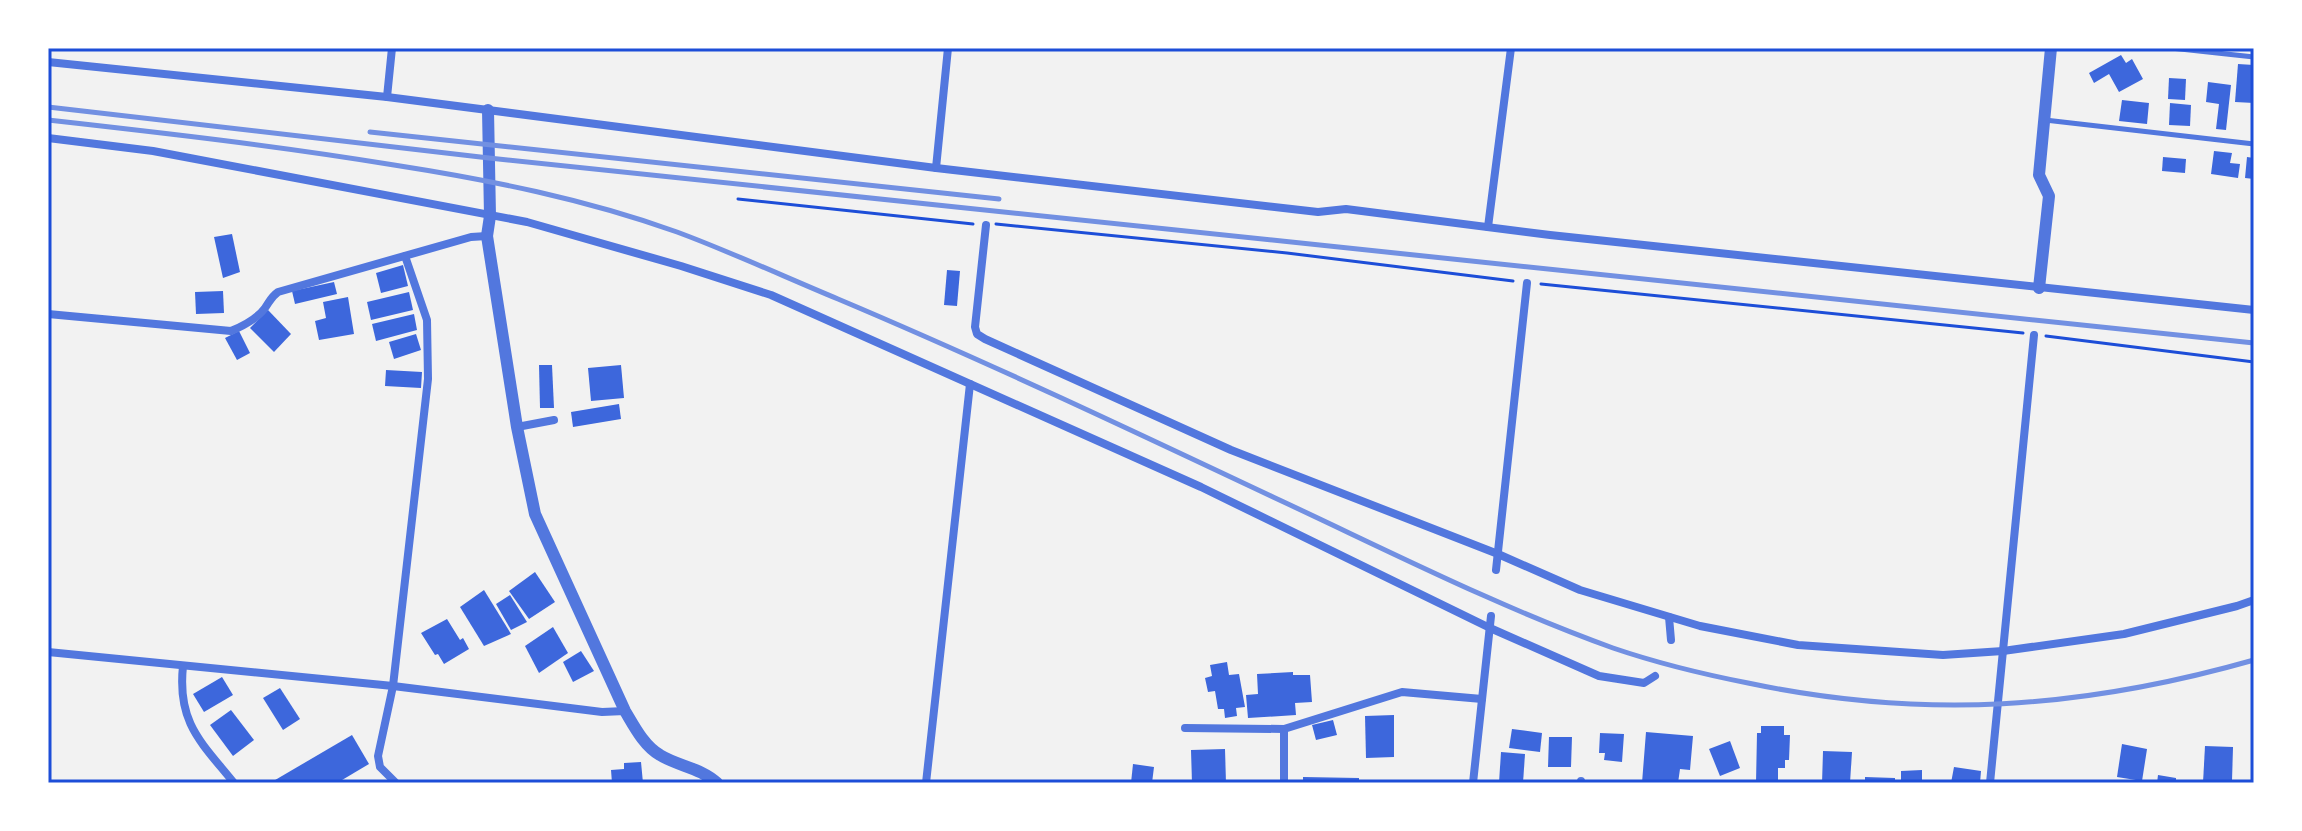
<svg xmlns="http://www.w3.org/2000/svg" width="2302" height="831" font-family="Figtree,sans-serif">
  <rect width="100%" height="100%" fill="#f2f2f2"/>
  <g fill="#3d67dc">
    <polygon points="2121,55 2126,63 2132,59 2143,79 2119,92 2109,74 2094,83 2089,73"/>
    <polygon points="2238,64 2254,65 2254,103 2235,102"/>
    <polygon points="2169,78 2186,79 2185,100 2168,99"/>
    <polygon points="2208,82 2231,85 2226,130 2216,129 2219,104 2206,102"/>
    <polygon points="2122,100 2149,103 2147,124 2119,121"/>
    <polygon points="2170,103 2191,105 2190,126 2169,125"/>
    <polygon points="2214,151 2232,153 2230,163 2240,164 2238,178 2211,174"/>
    <polygon points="2163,157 2186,159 2185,173 2162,171"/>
    <polygon points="2247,157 2254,158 2254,179 2245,178"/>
    <polygon points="232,234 240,272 223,278 214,237"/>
    <polygon points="403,265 408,286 381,293 376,273"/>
    <polygon points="947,270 960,271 957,306 944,305"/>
    <polygon points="334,282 337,294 295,304 292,291"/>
    <polygon points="223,291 224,313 196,314 195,292"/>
    <polygon points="409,292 413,310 371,320 367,302"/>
    <polygon points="348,297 354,334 319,340 315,321 326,318 323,302"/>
    <polygon points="268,310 291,334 274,352 250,328"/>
    <polygon points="414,314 417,330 376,341 372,324"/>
    <polygon points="239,331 250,353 237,360 225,338"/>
    <polygon points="416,334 421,350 394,359 389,342"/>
    <polygon points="539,365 552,365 554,408 540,408"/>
    <polygon points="621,365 624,398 591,401 588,368"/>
    <polygon points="386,370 422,372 421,388 385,386"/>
    <polygon points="619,404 621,419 573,427 571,412"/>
    <polygon points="535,572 555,602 529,619 509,591"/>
    <polygon points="484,590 511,634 484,646 460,607"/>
    <polygon points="510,595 527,622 511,630 496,604"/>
    <polygon points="447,619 460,640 463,638 469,649 444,664 438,654 435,655 421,633"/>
    <polygon points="553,627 568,653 539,673 525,646"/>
    <polygon points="581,651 594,671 573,682 563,662"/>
    <polygon points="1227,662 1229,675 1239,674 1245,707 1236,708 1237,716 1225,718 1224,709 1218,709 1215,691 1208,692 1205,678 1212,676 1210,665"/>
    <polygon points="1293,672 1293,675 1310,675 1312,702 1295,703 1296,715 1248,718 1246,695 1258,694 1257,674"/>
    <polygon points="222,677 233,695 204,712 193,694"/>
    <polygon points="280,688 300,719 283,730 263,698"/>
    <polygon points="231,710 254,740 233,756 210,725"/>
    <polygon points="1394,715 1394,757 1366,758 1365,716"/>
    <polygon points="1333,720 1337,735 1316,740 1312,725"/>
    <polygon points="1761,726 1784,726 1784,735 1790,735 1789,760 1785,760 1785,768 1778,768 1778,783 1756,783 1757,733 1761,733"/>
    <polygon points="1512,729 1542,733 1540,752 1509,748"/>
    <polygon points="1646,732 1693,736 1690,770 1680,769 1678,783 1642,783"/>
    <polygon points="1600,733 1624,734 1622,762 1604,760 1605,753 1599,753"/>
    <polygon points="352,735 369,764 337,783 270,783"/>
    <polygon points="1549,737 1572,737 1571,767 1548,767"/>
    <polygon points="1730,741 1740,768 1720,776 1709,749"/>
    <polygon points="2122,744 2147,749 2142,781 2117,777"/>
    <polygon points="2205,746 2233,747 2232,781 2203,783"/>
    <polygon points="1225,749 1226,783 1192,783 1191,750"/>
    <polygon points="1823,751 1852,752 1850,783 1822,783"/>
    <polygon points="1501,752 1525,754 1523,783 1499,783"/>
    <polygon points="641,762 643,783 612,783 611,770 624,769 624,763"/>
    <polygon points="1133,764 1154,767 1152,783 1131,783"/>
    <polygon points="1954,767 1981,771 1980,783 1951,783"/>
    <polygon points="1922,770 1922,783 1901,783 1901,771"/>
    <polygon points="2158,775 2176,778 2176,783 2157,783"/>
    <polygon points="1303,777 1359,778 1359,783 1303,783"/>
    <polygon points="1865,777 1895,778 1895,783 1865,783"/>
  </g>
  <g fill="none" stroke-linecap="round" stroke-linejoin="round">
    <g stroke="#1d4ed8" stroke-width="3">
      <polyline points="738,199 973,224"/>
      <polyline points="996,224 1287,253 1513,281"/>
      <polyline points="1541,284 2023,333"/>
      <polyline points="2046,336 2254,362"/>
    </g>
    <g stroke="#5277de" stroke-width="5">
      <polyline points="2171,48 2254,57"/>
      <polyline points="2045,120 2254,144"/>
    </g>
    <g stroke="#5277de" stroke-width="8">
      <polyline points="48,62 387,97 936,168 1318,212 1346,209 1550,235 2254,310"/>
      <polyline points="387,97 392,48"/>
      <polyline points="48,138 153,151 527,222 681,266 771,295 1201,487 1490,628 1599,676 1644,683 1655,676"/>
      <polyline points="936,168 948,48"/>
      <polyline points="986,225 975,327 977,334 985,339 1231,450 1498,554 1580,590 1700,626 1798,645 1943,655 2003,651 2124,634 2237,606 2254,600"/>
      <polyline points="1488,227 1511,48"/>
      <path d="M48 314 231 331C243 326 257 319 265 308 270 301 271 297 278 292L471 237 487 236"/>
      <polyline points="517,427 554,420"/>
      <polyline points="1496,570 1527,283"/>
      <polyline points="1669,617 1671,640"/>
      <polyline points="48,652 393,686 602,712 625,711"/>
      <path d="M183 666C177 723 201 742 234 783"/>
      <polyline points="1185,728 1284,729 1402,692 1482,699"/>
      <polyline points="1284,729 1284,783"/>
      <polyline points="396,783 380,767 378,756 393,686 428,379 427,320 405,256"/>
      <polyline points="926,783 970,384"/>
      <polyline points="1473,783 1491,616"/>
      <polyline points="1581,783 1581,781"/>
      <polyline points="1990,783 2034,335"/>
    </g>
    <g stroke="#5277de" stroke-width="12">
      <path d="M488 110 490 216 487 236 517 427 535 514 625 711C634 726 644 746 660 755 678 766 701 768 717 783"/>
      <polyline points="2039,288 2049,196 2039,175 2051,48"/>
    </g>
    <g stroke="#7290e2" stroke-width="5">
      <polyline points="48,107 489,158 2254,343"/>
      <path d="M48 120C164 133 279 146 394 165 490 180 585 199 677 232 731 252 785 277 838 299 985 361 1129 429 1273 497 1385 549 1496 606 1613 648 1657 663 1702 674 1748 683 1924 720 2082 709 2254 660"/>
      <polyline points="370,132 999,199"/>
    </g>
  </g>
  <rect width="2302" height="831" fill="none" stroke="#ffffff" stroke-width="100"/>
  <rect x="50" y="50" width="2202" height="731" fill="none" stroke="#1d4ed8" stroke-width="3"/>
</svg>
